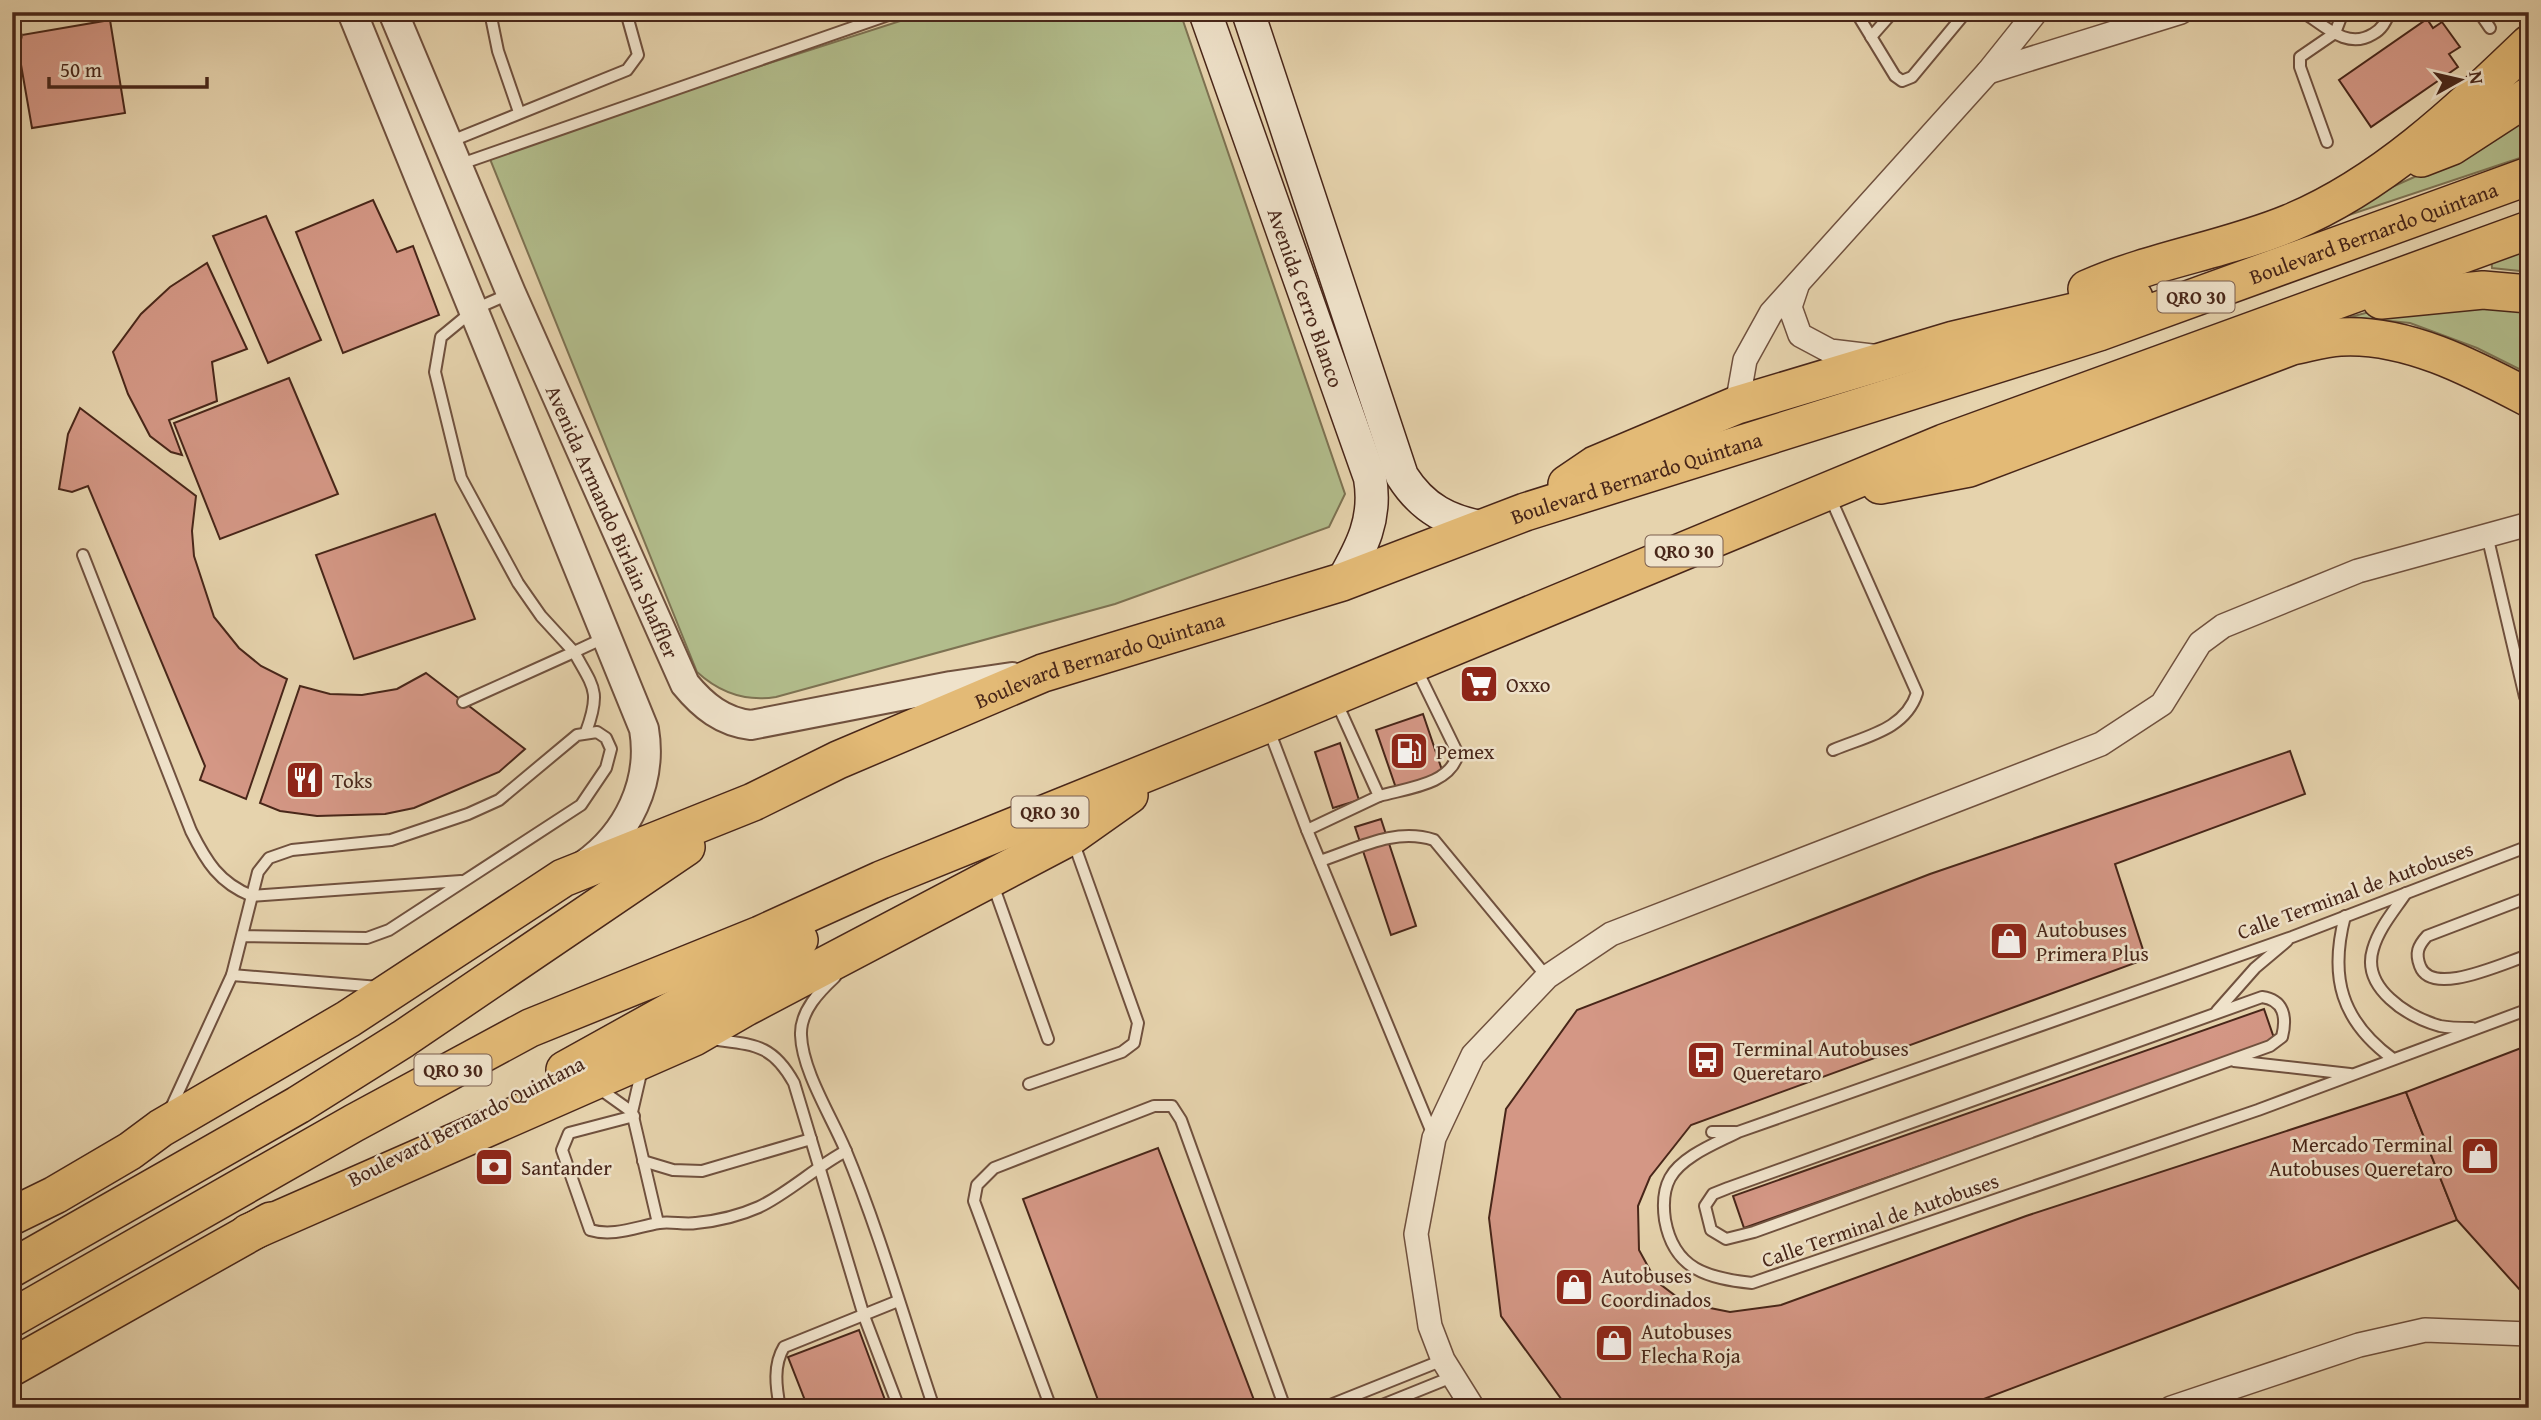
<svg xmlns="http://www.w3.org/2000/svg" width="2541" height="1420" font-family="'Gentium Book Plus',serif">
  <rect width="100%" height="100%" fill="#e6d3ad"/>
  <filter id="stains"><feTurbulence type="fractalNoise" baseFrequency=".00286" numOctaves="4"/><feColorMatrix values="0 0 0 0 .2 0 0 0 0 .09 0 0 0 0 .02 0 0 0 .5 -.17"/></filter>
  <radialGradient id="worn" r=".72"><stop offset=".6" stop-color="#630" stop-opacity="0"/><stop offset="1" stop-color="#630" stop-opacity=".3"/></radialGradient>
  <g fill="#b2bd8c" stroke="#7d7252" stroke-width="2">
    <path d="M928 12H1180L1345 494 1329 527 1115 604 776 697C745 702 720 693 697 672L488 154Z"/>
    <polygon points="2529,113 2529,155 2271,241 2459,157"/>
    <polygon points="2529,242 2529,272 2492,268 2491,255"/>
    <polygon points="2453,300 2529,310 2529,374 2477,348 2410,323 2350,317 2389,307"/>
  </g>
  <g fill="#d49785" stroke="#482619" stroke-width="2">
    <polygon points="2427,19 2433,28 2442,22 2460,47 2449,54 2458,67 2371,127 2339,80"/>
    <polygon points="110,20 125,113 32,128 16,36"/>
    <polygon points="373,200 397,252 413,246 439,315 343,353 296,232"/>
    <polygon points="266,216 321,340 268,363 213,236"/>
    <polygon points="207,263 247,349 212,362 217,401 169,420 182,455 171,452 150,436 128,394 113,352 141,314 170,287"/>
    <polygon points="289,378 338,494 220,539 174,423"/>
    <polygon points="80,408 196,496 192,531 194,556 214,617 239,648 261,666 287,679 246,799 200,780 205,766 88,486 72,492 59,489 68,434"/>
    <polygon points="435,514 475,619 354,659 316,555"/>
    <polygon points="426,673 525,749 499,772 414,808 385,814 317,816 280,811 260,803 300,686 330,694 362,695 397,689"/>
    <polygon points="1423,714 1443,773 1396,788 1376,730"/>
    <polygon points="1340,743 1359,800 1333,808 1315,752"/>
    <polygon points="2290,751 2305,794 2115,864 2146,959 1691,1125 1650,1177 1638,1206 1639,1250 1656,1281 1685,1303 1730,1312 1781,1305 2026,1216 2406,1092 2457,1220 1960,1408 1573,1408 1562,1400 1501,1316 1489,1218 1506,1109 1577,1010 1930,874"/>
    <polygon points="1381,819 1416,926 1391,935 1355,827"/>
    <polygon points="2264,1009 2275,1041 1744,1228 1733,1196"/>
    <polygon points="2529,1045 2529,1300 2457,1220 2406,1092"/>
    <polygon points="1158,1148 1257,1408 1101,1408 1023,1199"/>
    <polygon points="859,1330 888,1408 808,1408 788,1357"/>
  </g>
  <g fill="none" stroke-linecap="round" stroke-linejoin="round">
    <g stroke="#70513e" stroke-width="14">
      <g id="service">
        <polyline points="490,12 498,51 519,112"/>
        <polyline points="1856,12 1895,76 1902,81 1912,77 1966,12"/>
        <path d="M2303 12C2325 26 2347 50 2373 34 2381 30 2387 21 2389 12"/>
        <polyline points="2479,12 2490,28"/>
        <polyline points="12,31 16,36"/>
        <polyline points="1871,37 1893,12"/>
        <polyline points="449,142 627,70 638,55 626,12"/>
        <polyline points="2327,142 2300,67 2300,57 2335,33 2343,12"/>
        <polyline points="458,165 897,12"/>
        <polyline points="509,294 475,309 441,337 435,372 461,478 518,583 541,616 574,652 604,638"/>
        <path d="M1830 497 1917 693C1905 730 1866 736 1833 750"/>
        <polyline points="2487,535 2525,697 2529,700"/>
        <path d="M83 555 191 831C206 861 219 883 252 896L461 881"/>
        <path d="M463 702 574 652C594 688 601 691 586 732"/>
        <polyline points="1269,730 1307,830 1379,796 1336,701"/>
        <path d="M1379 796C1407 788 1450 785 1458 754L1416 668"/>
        <polyline points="1307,830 1433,1135"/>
        <path d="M2529 846 2292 937 1738 1132C1717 1143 1682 1156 1670 1178 1663 1191 1663 1206 1665 1220 1674 1270 1708 1278 1752 1283L2258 1110 2529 1009"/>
        <path d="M1320 861C1357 849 1395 827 1434 840L1547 977"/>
        <polyline points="992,882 1048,1039"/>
        <path d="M2406 893C2394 911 2379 928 2373 949 2361 988 2408 1017 2440 1026 2450 1028 2462 1028 2472 1028"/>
        <path d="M2529 897 2427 936C2418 946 2415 953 2420 966 2432 998 2505 962 2529 955"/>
        <path d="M2345 916C2329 977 2341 1021 2393 1059"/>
        <polyline points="232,975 379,987"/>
        <path d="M835 977C820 991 800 1011 801 1035 802 1070 831 1116 845 1149 880 1233 905 1322 934 1408"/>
        <path d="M2262 997C2284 1000 2287 1017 2282 1037L2270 1046 1754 1232 1726 1239 1711 1230 1705 1206 1713 1194 1728 1188Z"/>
        <polyline points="2217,1011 2255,968 2287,941"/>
        <path d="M711 1039C753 1045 772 1043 794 1083L864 1316 899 1408"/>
        <polyline points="2234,1061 2350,1074"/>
        <polyline points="642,1069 632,1112 658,1223"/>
        <polyline points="1029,1084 1122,1052 1134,1043 1138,1023 1073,841"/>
        <polyline points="597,1087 632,1112"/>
        <polyline points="170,1110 232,975 258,872 269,858 292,850 391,840 468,814 499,800 577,735 597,732 606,738 611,749 606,768 581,805 389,930 367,938 242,936"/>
        <path d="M634 1116 569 1133 562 1150 590 1230C613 1237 636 1227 659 1223 671 1221 684 1225 696 1223 717 1221 741 1215 759 1207 787 1194 817 1166 846 1151"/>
        <polyline points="1712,1132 1735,1132"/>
        <polyline points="643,1161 673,1170 702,1171 811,1139"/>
        <path d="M780 1408C776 1387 773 1365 784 1347L898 1301"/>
        <polyline points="1051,1408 974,1201 977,1185 994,1168 1154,1106 1172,1106 1181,1120 1285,1408"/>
        <polyline points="1323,1408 1443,1360"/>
        <polyline points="1375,1408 1452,1377"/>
      </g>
    </g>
    <g stroke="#70513e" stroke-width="26">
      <g id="minor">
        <polyline points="1988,72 2181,12"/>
        <polyline points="1797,286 1790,307 1800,335 1830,351 1880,357"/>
        <polyline points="1737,405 1745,360 1771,313 1988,72 2036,12"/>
        <polyline points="1473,1408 1443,1360 1430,1326 1416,1234 1434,1138 1473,1055 1547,977 1611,934 2101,744 2162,704 2200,643 2223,626 2358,571 2529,524"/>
        <polyline points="2171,1408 2359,1345 2425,1330 2529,1334"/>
      </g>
    </g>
    <g stroke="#70513e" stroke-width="32">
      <g id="tertiary">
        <path d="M352 12 644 729C653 782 628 834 584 865"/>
        <path id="s1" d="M393 12 511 293 685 684C703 706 723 722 751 725L951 686 1012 677"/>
      </g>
    </g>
    <g stroke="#482619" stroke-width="35">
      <g id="secondary">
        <path id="s2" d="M1205 12 1370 478C1377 519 1362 547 1342 582"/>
        <path d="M1248 12 1402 476C1423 509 1449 522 1486 528"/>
      </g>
    </g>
    <g stroke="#482619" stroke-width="40">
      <g id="trunk">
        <polyline points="2421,158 2452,146 2529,96"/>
        <path d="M2087 289C2152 260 2225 250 2290 223 2382 185 2458 112 2529 44"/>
        <polyline points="2381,300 2483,290 2529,294"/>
        <polyline points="1567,484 1595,465 1737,405 1954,340 2134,298"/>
        <path d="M1880 485 1969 468 2292 346C2308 343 2324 338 2340 337 2406 333 2472 368 2529 398"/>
        <polyline points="565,1070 799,940"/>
        <path id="s3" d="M12 1216 55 1195 130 1151 161 1128 348 1019 563 878 753 802 838 760 1043 673 1342 582 1525 512 2099 332 2529 176"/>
        <polyline points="248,1233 694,1037 746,1007 1071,836 1129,795"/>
        <polyline points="12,1268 298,1105 403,1039 686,847"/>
        <polyline points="12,1318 354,1123 530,1028 760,935 881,880 1267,724 1944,443 2529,230"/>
        <polyline points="12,1367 271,1221"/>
      </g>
    </g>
    <use href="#service" stroke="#efe2ca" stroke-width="10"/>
    <use href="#minor" stroke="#efe2ca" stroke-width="23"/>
    <use href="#tertiary" stroke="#efe2ca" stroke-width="28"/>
    <use href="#secondary" stroke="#efe2ca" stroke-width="32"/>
    <use href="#trunk" stroke="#e3ba76" stroke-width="37"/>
  </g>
  <defs>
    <g id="supermarket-square" transform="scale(2.0125)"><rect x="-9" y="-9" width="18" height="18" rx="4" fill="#8f2418" stroke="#efe2ca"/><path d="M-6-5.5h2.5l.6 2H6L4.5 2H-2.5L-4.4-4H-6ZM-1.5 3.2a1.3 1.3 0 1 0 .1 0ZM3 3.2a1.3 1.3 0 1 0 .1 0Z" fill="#fff"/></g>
    <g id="fuel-square" transform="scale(2.0125)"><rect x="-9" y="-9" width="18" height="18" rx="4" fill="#8f2418" stroke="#efe2ca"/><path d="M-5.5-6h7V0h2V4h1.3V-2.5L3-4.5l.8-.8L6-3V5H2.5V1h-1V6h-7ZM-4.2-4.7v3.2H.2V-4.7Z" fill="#fff"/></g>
    <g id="restaurant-square" transform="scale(2.0125)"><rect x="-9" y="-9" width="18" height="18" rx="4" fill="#8f2418" stroke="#efe2ca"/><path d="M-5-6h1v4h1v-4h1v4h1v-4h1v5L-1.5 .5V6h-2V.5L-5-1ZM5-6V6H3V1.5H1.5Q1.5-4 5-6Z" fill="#fff"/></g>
    <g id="shop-square" transform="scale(2.0125)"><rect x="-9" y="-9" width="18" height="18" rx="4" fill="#8f2418" stroke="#efe2ca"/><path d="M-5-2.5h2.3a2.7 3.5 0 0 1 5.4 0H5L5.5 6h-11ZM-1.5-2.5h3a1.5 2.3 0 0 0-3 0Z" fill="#fff"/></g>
    <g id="bus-square" transform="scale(2.0125)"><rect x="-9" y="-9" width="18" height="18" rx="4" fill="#8f2418" stroke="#efe2ca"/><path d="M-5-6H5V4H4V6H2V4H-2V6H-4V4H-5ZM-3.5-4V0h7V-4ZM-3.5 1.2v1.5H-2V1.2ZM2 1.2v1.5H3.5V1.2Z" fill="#fff"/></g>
    <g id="bank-square" transform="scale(2.0125)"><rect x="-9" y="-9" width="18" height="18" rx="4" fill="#8f2418" stroke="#efe2ca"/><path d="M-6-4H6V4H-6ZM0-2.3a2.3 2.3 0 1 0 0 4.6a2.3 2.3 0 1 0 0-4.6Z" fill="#fff"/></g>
  </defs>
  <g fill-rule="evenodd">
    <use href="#supermarket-square" x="1479" y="684"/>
    <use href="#fuel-square" x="1409" y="751"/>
    <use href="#restaurant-square" x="305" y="780"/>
    <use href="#shop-square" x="2009" y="941"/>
    <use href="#bus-square" x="1706" y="1060"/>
    <use href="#shop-square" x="2480" y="1156"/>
    <use href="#bank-square" x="494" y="1167"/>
    <use href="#shop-square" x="1574" y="1287"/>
    <use href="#shop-square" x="1614" y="1343"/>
  </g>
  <g text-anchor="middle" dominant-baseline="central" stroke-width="5" stroke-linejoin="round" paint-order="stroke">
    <g fill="#efe2ca" stroke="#7a5e4e" stroke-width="2">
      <rect x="2157.5" y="281.5" width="77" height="31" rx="5"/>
      <rect x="1645.5" y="535.5" width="77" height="31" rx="5"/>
      <rect x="1011.5" y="796.5" width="77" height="31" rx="5"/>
      <rect x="414.5" y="1054.5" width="77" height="31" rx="5"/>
    </g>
    <g font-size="19" font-weight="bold" fill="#482619">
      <text x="2196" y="297">QRO 30</text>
      <text x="1684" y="551">QRO 30</text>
      <text x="1050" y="812">QRO 30</text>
      <text x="453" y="1070">QRO 30</text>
    </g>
    <g font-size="21" fill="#482619" stroke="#efe2ca">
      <text stroke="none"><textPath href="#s3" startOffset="2571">Boulevard Bernardo Quintana</textPath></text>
      <text stroke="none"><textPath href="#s2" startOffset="303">Avenida Cerro Blanco</textPath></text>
      <text stroke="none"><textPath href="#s3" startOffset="1794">Boulevard Bernardo Quintana</textPath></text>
      <text stroke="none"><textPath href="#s1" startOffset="555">Avenida Armando Birlain Shaffler</textPath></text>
      <text stroke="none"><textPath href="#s3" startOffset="1227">Boulevard Bernardo Quintana</textPath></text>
      <text transform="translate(2355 890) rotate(-20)">Calle Terminal de Autobuses</text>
      <text transform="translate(466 1121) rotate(-27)">Boulevard Bernardo Quintana</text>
      <text transform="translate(1880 1220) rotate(-19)">Calle Terminal de Autobuses</text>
    </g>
    <g font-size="21" fill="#482619" stroke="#efe2ca" text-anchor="start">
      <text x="1506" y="684">Oxxo</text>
      <text x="1436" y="751">Pemex</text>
      <text x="332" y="780">Toks</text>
      <text x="2036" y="929">Autobuses<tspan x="2036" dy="24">Primera Plus</tspan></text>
      <text x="1733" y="1048">Terminal Autobuses<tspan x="1733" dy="24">Queretaro</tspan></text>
      <text x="2453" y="1144" text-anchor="end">Mercado Terminal<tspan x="2453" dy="24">Autobuses Queretaro</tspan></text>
      <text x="521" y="1167">Santander</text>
      <text x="1601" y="1275">Autobuses<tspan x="1601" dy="24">Coordinados</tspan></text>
      <text x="1641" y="1331">Autobuses<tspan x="1641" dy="24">Flecha Roja</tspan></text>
    </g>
  </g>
  <rect width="2541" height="1420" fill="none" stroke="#e6d3ad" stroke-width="42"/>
  <rect x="14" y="14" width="2513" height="1392" fill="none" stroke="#482619" stroke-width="3.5"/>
  <rect x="21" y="21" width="2499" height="1378" fill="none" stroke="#482619" stroke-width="2"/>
  <g transform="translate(2460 80) rotate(82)" stroke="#efe2ca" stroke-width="5" paint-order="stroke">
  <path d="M0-5L12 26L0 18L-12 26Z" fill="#482619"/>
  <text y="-10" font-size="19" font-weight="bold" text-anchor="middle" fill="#482619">N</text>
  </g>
  <path d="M49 77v10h158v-10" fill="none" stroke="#482619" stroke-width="3.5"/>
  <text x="60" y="77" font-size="21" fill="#482619" stroke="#efe2ca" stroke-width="5" paint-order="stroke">50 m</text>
  <rect width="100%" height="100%" filter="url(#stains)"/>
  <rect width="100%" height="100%" fill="url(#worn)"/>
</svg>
